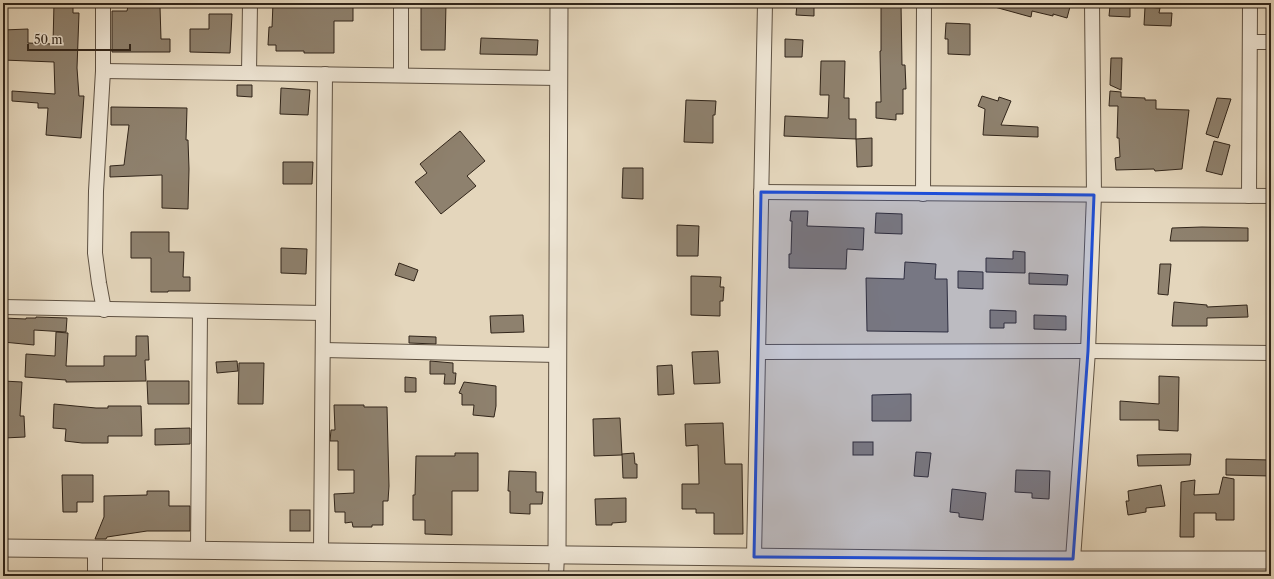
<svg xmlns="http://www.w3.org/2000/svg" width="1274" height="579" font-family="'Libre Caslon Text',serif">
  <rect width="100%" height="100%" fill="#e4d6bc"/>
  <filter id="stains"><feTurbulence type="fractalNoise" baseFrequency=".005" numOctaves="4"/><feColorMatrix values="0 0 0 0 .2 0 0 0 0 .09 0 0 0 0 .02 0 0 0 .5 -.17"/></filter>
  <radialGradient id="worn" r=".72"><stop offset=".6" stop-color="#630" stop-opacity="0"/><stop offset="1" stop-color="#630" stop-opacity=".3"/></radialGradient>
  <g fill="#8e816e" stroke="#31251a">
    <polygon points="54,3 73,3 73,13 79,13 77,68 79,96 84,96 81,138 46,135 48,108 38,108 38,103 12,101 12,91 55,94 54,62 3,60 3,30 28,29 28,43 53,44"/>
    <polygon points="273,3 328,3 328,5 353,5 353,21 334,21 334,53 304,53 304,51 276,51 276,45 268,45 269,27 272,27"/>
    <polygon points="421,3 446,3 445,50 421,50"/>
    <polygon points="797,3 814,3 814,16 796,15"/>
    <polygon points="881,3 901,3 902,65 905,65 906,89 903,89 903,114 896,114 896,120 876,118 876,102 881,102 880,51 881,51"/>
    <polygon points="991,3 1071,3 1067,18 1053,14 1053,16 1032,11 1031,17 991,6"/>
    <polygon points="128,6 160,7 161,39 170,39 170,52 112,52 112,11 127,11"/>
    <polygon points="1110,6 1130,6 1130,17 1109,16"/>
    <polygon points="1145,7 1160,8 1159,13 1172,13 1171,26 1144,25"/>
    <polygon points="209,14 232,14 230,53 190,52 190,29 209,29"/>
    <polygon points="946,23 970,24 970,55 948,54 948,39 945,39"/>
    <polygon points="481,38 538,40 537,55 480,54"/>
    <polygon points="785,39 803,40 802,57 785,57"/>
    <polygon points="1111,58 1122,58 1121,90 1110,85"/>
    <polygon points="821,61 845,61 844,98 849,98 849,119 856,119 856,139 784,136 785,116 828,118 829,95 820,95"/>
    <polygon points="237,85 252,85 252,97 237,96"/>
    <polygon points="281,88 310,90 308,115 280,114"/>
    <polygon points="1110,91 1121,92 1121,97 1145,98 1145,100 1156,100 1156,109 1189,110 1182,169 1155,171 1154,169 1116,170 1115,158 1120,157 1119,138 1117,138 1118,106 1109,106"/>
    <polygon points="982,96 998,101 999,97 1011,101 1001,125 1038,127 1038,137 983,135 985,109 978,106"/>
    <polygon points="1217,98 1231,99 1218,138 1206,134"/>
    <polygon points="686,100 716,101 715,115 713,115 713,143 684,142"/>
    <polygon points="111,107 187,108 186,140 188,140 189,169 188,209 162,208 162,175 110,177 110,166 124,165 129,125 111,125"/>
    <polygon points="460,131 485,161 467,176 476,186 441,214 415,182 427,173 420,164"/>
    <polygon points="872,138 872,166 857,167 856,139"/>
    <polygon points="1214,141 1230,145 1222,175 1206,171"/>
    <polygon points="283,162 313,162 312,184 283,184"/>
    <polygon points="623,168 643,168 643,199 622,198"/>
    <polygon points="791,211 808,211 807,226 864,228 863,250 847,249 846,269 789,268 789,254 791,254 792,221 790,221"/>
    <polygon points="876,213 902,214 902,234 875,233"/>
    <polygon points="677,225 699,226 698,256 677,256"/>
    <polygon points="1202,227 1248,228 1248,241 1170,241 1172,228"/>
    <polygon points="131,232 169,232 169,252 184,252 183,277 190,277 190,291 168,291 168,292 151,292 151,258 131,258"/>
    <polygon points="281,248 307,249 306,274 281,273"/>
    <polygon points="1013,251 1025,252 1025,273 986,272 986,258 1013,259"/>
    <polygon points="905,262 936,264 935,279 947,279 948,332 867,331 866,278 904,279"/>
    <polygon points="399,263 418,270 414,281 395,275"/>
    <polygon points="1160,264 1171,264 1168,295 1158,294"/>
    <polygon points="958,271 983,272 983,289 958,288"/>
    <polygon points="1029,273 1068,275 1067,285 1029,284"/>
    <polygon points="691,276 721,277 720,287 724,287 723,301 720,301 720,316 691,315"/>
    <polygon points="1174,302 1207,305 1207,307 1247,305 1248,317 1207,318 1207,326 1172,326"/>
    <polygon points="990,310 1016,311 1016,323 1004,323 1004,328 990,328"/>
    <polygon points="523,315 524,332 491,333 490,316"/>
    <polygon points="1034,315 1066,316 1066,330 1034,329"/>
    <polygon points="36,317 67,318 66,332 34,330 34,345 3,342 3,318 26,319 26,318 36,318"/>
    <polygon points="56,332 68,333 66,366 104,366 104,356 136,356 136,336 148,336 149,360 145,360 146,381 66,382 66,380 25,377 26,354 55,356"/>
    <polygon points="409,336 436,337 436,344 409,343"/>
    <polygon points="718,351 720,383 694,384 692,352"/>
    <polygon points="237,361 238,371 217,373 216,362"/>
    <polygon points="430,361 453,363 453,373 456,373 455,384 444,384 445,374 430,374"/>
    <polygon points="239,363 264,363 263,404 238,404"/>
    <polygon points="672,365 674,394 658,395 657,366"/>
    <polygon points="1159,376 1179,377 1178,431 1159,430 1159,420 1120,420 1120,401 1159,404"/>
    <polygon points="405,377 416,378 416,392 405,392"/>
    <polygon points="3,381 22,382 20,416 24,416 25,437 4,438"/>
    <polygon points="147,381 189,381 189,404 148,404"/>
    <polygon points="464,382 496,386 496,406 494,417 473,415 474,405 462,405 462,394 459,393"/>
    <polygon points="911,394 911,421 872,421 872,395"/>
    <polygon points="54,404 96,408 108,408 108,406 141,406 142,436 108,436 108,443 82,443 65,441 66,429 53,428"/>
    <polygon points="334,405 364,405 364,407 387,407 389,486 388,501 383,501 383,525 372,525 372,527 353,527 352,522 345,523 345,512 335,512 334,494 354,493 354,470 338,470 338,441 330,441 331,430 335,430"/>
    <polygon points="620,418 622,455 594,456 593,419"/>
    <polygon points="723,423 725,464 742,464 743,534 714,534 714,513 696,513 696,509 682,509 682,484 699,484 698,445 686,446 685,424"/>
    <polygon points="190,428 190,444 155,445 155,429"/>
    <rect x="853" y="442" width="20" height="13"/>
    <polygon points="916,452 931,453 928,477 914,476"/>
    <polygon points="455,453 478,453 478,491 452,491 452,535 425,534 425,520 413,520 413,495 415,495 416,456 455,456"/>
    <polygon points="634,453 635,464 637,464 637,478 623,478 622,454"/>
    <polygon points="1181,454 1191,454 1190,465 1138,466 1137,455"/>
    <polygon points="1226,459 1271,460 1271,476 1226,475"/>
    <polygon points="1016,470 1050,471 1049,499 1032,498 1032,493 1015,492"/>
    <polygon points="509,471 536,472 536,492 543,492 542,504 530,504 530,514 510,513 510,491 508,491"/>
    <polygon points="62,475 93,475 93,502 77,502 77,512 63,512"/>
    <polygon points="1223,477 1234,479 1234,520 1216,520 1216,513 1194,513 1194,537 1180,537 1181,482 1195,480 1194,495 1219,494"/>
    <polygon points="1161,485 1165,506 1146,508 1146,512 1128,515 1126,501 1129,501 1128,491"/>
    <polygon points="952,489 986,493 983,520 959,517 959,513 950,512"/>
    <polygon points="147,491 169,491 169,506 190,506 190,531 147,531 107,537 106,539 95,539 104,517 104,496 147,495"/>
    <polygon points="626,498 626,522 612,523 612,525 596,525 595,499"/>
    <rect x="290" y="510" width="20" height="21"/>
  </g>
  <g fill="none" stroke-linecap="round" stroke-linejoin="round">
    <g stroke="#5e5142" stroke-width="16">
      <g id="minor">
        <polyline points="103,3 103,71 96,191 95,253 99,283 104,310"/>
        <polyline points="1250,42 1271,42"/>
        <polyline points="103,71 559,78"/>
        <polyline points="249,73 250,3"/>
        <polyline points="401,75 401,3"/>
        <polyline points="761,192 1271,196"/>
        <polyline points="923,194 924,3"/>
        <polyline points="1249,196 1250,3"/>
        <polyline points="3,307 323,313"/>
        <polyline points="323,350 558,355"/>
        <polyline points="758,352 1088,351 1271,353"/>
        <polyline points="95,549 95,576"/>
        <polyline points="198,550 200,311"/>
        <polyline points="321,552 325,74"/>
        <polyline points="754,557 765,3"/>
        <polyline points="1073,559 1088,351 1094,195 1092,3"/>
        <polyline points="556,576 557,555"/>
      </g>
    </g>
    <g stroke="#5e5142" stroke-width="19">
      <g id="tertiary">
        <polyline points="3,548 982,560 1271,560"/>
        <polyline points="557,555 559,3"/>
      </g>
    </g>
    <use href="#minor" stroke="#ede4d3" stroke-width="14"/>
    <use href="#tertiary" stroke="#ede4d3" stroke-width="17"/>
  </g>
  <path fill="#1d4ed8" fill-opacity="0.2" stroke="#1d4ed8" stroke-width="3" stroke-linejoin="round" d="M761 192 1094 195 1088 351 1073 559 754 557Z"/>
  <rect width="1274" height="579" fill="none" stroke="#e4d6bc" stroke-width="16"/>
  <rect x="4" y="4" width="1266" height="571" fill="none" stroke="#31251a" stroke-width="2"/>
  <rect x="8" y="8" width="1258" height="563" fill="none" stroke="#31251a"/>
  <path d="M28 44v6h102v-6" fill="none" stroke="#31251a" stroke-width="2"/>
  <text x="34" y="44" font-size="12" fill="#31251a" stroke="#ede4d3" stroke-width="3" paint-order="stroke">50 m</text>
  <rect width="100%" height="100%" filter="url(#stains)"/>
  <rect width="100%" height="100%" fill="url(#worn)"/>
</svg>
